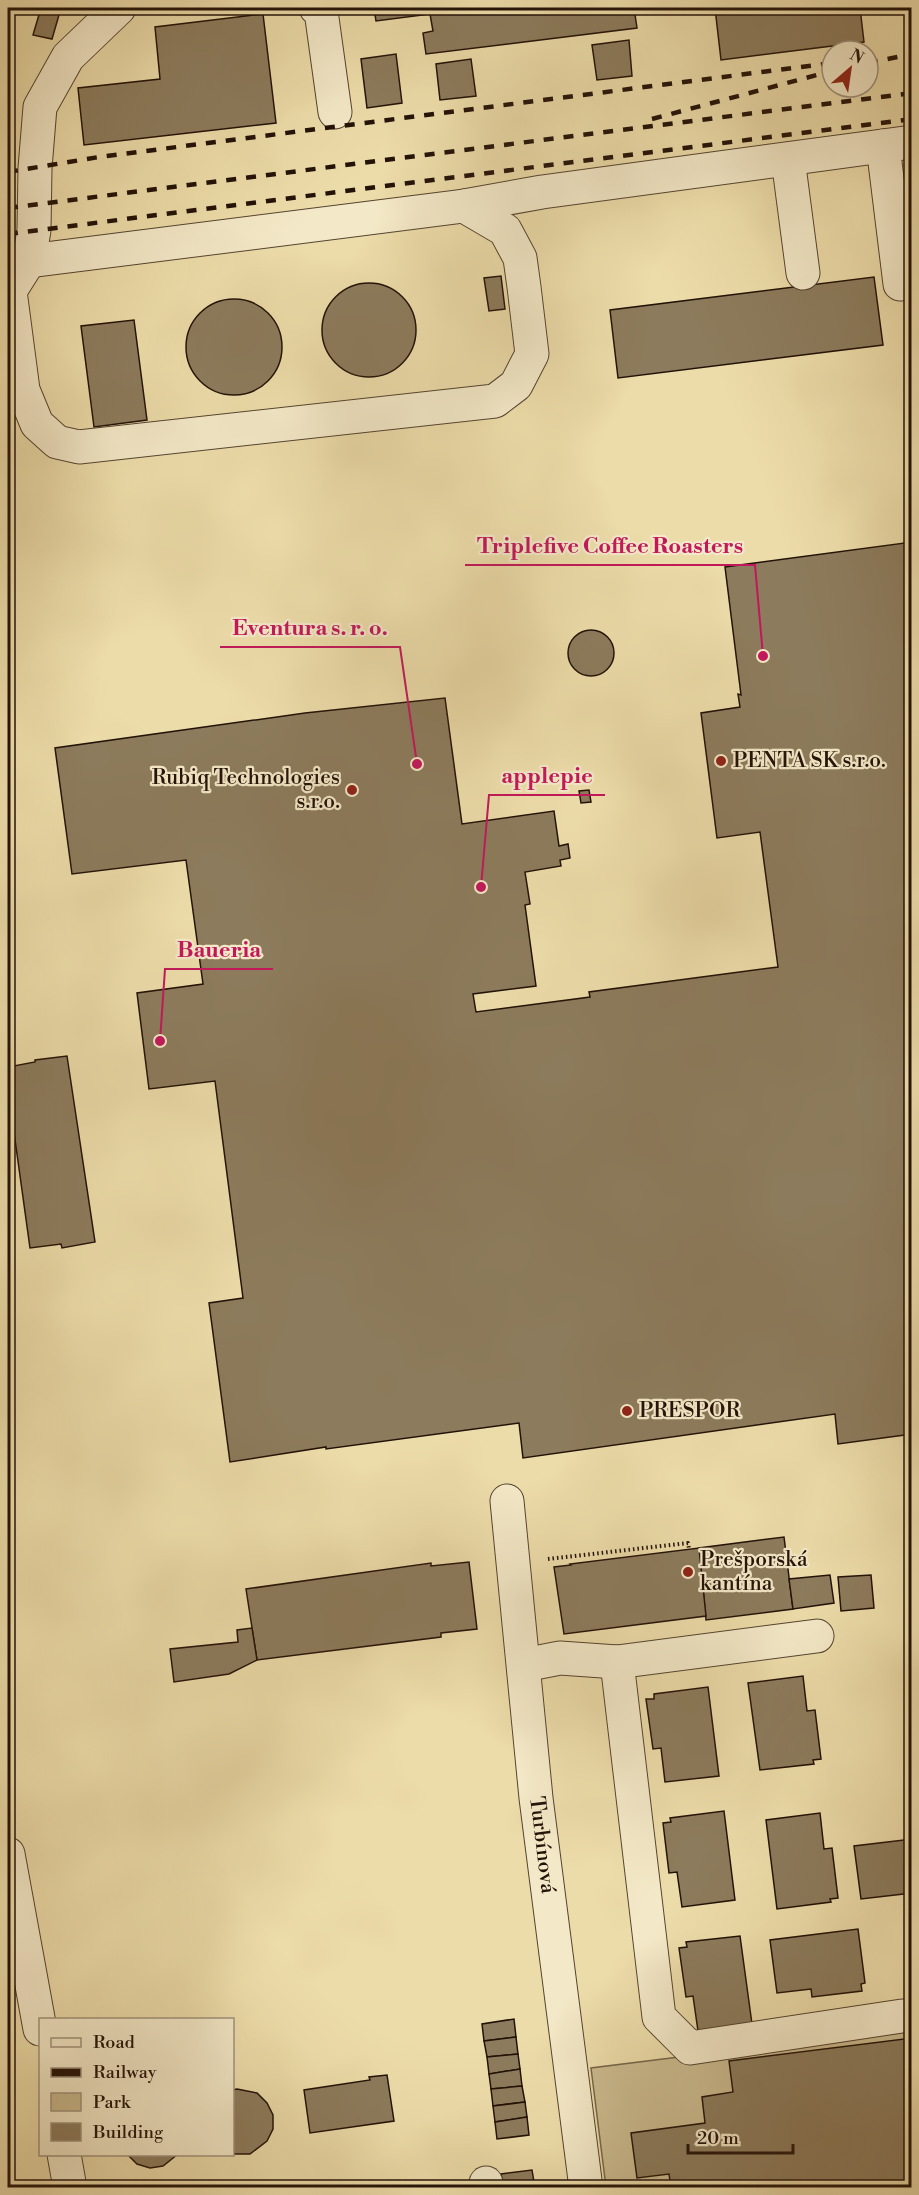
<svg xmlns="http://www.w3.org/2000/svg" width="919" height="2195" font-family="'Libre Bodoni',serif">
  <rect width="100%" height="100%" fill="#ecdca9"/>
  <filter id="stains"><feTurbulence type="fractalNoise" baseFrequency=".00333" numOctaves="4"/><feColorMatrix values="0 0 0 0 .2 0 0 0 0 .09 0 0 0 0 .02 0 0 0 .5 -.17"/></filter>
  <radialGradient id="worn" r=".72"><stop offset=".6" stop-color="#630" stop-opacity="0"/><stop offset="1" stop-color="#630" stop-opacity=".3"/></radialGradient>
  <polygon fill="#caba8e" stroke="#76664b" stroke-width="1.5" points="911,2021 911,2187 606,2187 591,2068 679,2057"/>
  <g fill="#8c7b5c" stroke="#231208" stroke-width="1.5">
    <polygon points="41,8 61,8 52,39 33,35"/>
    <polygon points="374,8 634,8 637,28 426,54 423,33 433,31 430,14 376,21"/>
    <polygon points="715,8 776,8 777,11 803,8 860,8 864,42 721,60"/>
    <polygon points="263,14 276,123 84,145 78,88 160,79 155,27"/>
    <polygon points="629,40 632,76 597,80 592,45"/>
    <polygon points="396,54 402,103 367,108 361,59"/>
    <polygon points="471,59 476,96 440,100 436,64"/>
    <polygon points="501,276 505,309 489,311 484,278"/>
    <polygon points="874,277 883,345 618,378 610,310"/>
    <circle cx="369" cy="330" r="47"/>
    <circle cx="234" cy="347" r="48"/>
    <polygon points="134,320 147,420 94,427 81,326"/>
    <polygon points="912,542 912,1434 838,1444 835,1414 523,1458 519,1423 326,1449 326,1447 230,1462 209,1303 243,1298 215,1081 149,1089 137,993 203,984 186,860 72,874 55,748 305,713 445,698 462,824 554,811 559,846 568,844 570,858 560,860 561,866 525,872 530,904 525,905 536,986 473,994 476,1012 590,997 589,992 778,967 760,832 717,838 701,713 740,707 738,694 741,695 725,567"/>
    <circle cx="591" cy="653" r="23"/>
    <polygon points="589,790 591,802 581,803 579,791"/>
    <polygon points="8,913 14,952 8,953"/>
    <polygon points="67,1056 95,1242 62,1248 61,1244 30,1248 8,1089 8,1067 35,1062 35,1060"/>
    <polygon points="784,1537 793,1609 706,1620 699,1548"/>
    <polygon points="699,1548 706,1616 564,1634 554,1567 571,1565 570,1564"/>
    <polygon points="469,1562 477,1629 441,1633 441,1637 257,1660 246,1589 431,1563 431,1566"/>
    <polygon points="830,1575 834,1603 793,1609 789,1579"/>
    <polygon points="871,1575 874,1608 841,1611 838,1577"/>
    <polygon points="252,1628 257,1660 229,1674 174,1682 170,1649 238,1642 237,1630"/>
    <polygon points="803,1676 807,1711 815,1710 821,1759 813,1760 814,1764 760,1770 748,1683"/>
    <polygon points="708,1687 719,1776 665,1782 661,1748 653,1749 646,1699 654,1699 654,1694"/>
    <polygon points="724,1811 735,1900 682,1907 677,1872 669,1873 663,1823 671,1822 670,1818"/>
    <polygon points="820,1813 824,1849 832,1848 838,1898 830,1899 831,1902 777,1909 766,1820"/>
    <polygon points="912,1839 912,1893 861,1899 854,1846"/>
    <polygon points="858,1929 865,1983 861,1984 862,1991 812,1997 811,1989 777,1993 770,1940"/>
    <polygon points="740,1936 752,2024 698,2031 693,1996 686,1997 679,1948 687,1947 686,1942"/>
    <polygon points="514,2019 516,2037 484,2041 482,2024"/>
    <polygon points="516,2037 518,2054 487,2057 484,2041"/>
    <polygon points="912,2038 912,2188 671,2188 669,2174 637,2178 631,2133 705,2123 702,2097 733,2092 729,2061"/>
    <polygon points="518,2054 520,2069 489,2074 487,2057"/>
    <polygon points="520,2069 522,2086 491,2089 489,2074"/>
    <polygon points="387,2075 394,2121 310,2133 304,2090 370,2080 369,2077"/>
    <polygon points="522,2086 525,2102 493,2106 491,2089"/>
    <polygon points="237,2089 257,2093 267,2103 273,2115 273,2129 267,2141 250,2154 232,2154 232,2090"/>
    <polygon points="525,2102 527,2117 495,2122 493,2106"/>
    <polygon points="527,2117 529,2135 497,2139 495,2122"/>
    <polygon points="127,2154 178,2154 163,2166 150,2168 137,2164"/>
    <polygon points="532,2170 535,2188 503,2188 501,2174"/>
  </g>
  <g fill="none" stroke-linecap="round" stroke-linejoin="round">
    <g stroke="#554430" stroke-width="35">
      <g id="minor">
        <polyline points="119,8 68,57 40,107 35,168 34,230 29,261 464,206 542,192 912,142"/>
        <polyline points="316,8 321,11 335,112"/>
        <polyline points="883,146 900,284 912,283"/>
        <polyline points="788,159 803,273"/>
        <polyline points="29,261 10,291 23,390 37,424 57,442 79,447 495,401 516,385 532,354 524,287 520,258 505,230 464,206"/>
        <polyline points="507,1501 536,1798 586,2188"/>
        <polyline points="617,1662 659,2017 690,2048 902,2016"/>
        <polyline points="524,1665 560,1658 617,1662 817,1636"/>
        <polyline points="8,1854 40,2029"/>
        <polyline points="64,2154 70,2188"/>
        <polyline points="486,2183 486,2188"/>
      </g>
    </g>
    <polyline stroke="#231208" stroke-width="4" stroke-dasharray="1.5 3" stroke-linecap="butt" points="548,1559 688,1543 689,1549"/>
    <use href="#minor" stroke="#f3e8c7" stroke-width="33"/>
    <g stroke="#231208" stroke-width="4.5" stroke-dasharray="10 10" stroke-linecap="butt">
      <polyline points="868,63 912,54"/>
      <polyline points="652,119 832,71"/>
      <polyline points="8,172 99,157 832,63"/>
      <polyline points="8,208 912,93"/>
      <polyline points="8,234 912,119"/>
    </g>
  </g>
  <g fill="#8f2418" stroke="#f3e8c7" stroke-width="2">
    <circle cx="721" cy="761" r="6"/>
    <circle cx="352" cy="790" r="6"/>
    <circle cx="627" cy="1411" r="6"/>
    <circle cx="688" cy="1572" r="6"/>
  </g>
  <g text-anchor="middle" dominant-baseline="central" stroke-width="4.5" stroke-linejoin="round" paint-order="stroke">
    <g font-size="21" fill="#231208" stroke="#f3e8c7" text-anchor="start">
      <text x="733" y="761">PENTA SK s.r.o.</text>
      <text x="340" y="778" text-anchor="end">Rubiq Technologies<tspan x="340" dy="24">s.r.o.</tspan></text>
      <text x="639" y="1411">PRESPOR</text>
      <text x="700" y="1560">Prešporská<tspan x="700" dy="24">kantína</tspan></text>
    </g>
    <g font-size="21" fill="#231208" stroke="#f3e8c7">
      <text transform="translate(542 1845) rotate(83)">Turbínová</text>
    </g>
  </g>
  <path fill="none" stroke="#c2185b" stroke-width="2" d="M763 656L755 565H465M417 764L400 647H220M481 887L489 795H605M160 1041L165 969H273"/>
  <g fill="#c2185b" stroke="#f3e8c7" stroke-width="2">
    <circle cx="763" cy="656" r="6"/>
    <circle cx="417" cy="764" r="6"/>
    <circle cx="481" cy="887" r="6"/>
    <circle cx="160" cy="1041" r="6"/>
  </g>
  <g font-size="22" text-anchor="middle" font-weight="bold" fill="#c2185b" stroke="#f3e8c7" stroke-width="4.5" stroke-linejoin="round" paint-order="stroke">
    <text x="610" y="553">Triplefive Coffee Roasters</text>
    <text x="310" y="635">Eventura s. r. o.</text>
    <text x="547" y="783">applepie</text>
    <text x="219" y="957">Baueria</text>
  </g>
  <rect width="919" height="2195" fill="none" stroke="#ecdca9" stroke-width="30"/>
  <rect x="9" y="9" width="901" height="2177" fill="none" stroke="#231208" stroke-width="3"/>
  <rect x="15" y="15" width="889" height="2165" fill="none" stroke="#231208" stroke-width="1.5"/>
  <rect x="39" y="2018" width="195" height="138" fill="#f3e8c7" stroke="#a0927b" stroke-width="1.5"/>
  <rect x="51" y="2038" width="30" height="9" fill="#f3e8c7" stroke="#a0927b" stroke-width="1.5"/>
  <text x="93" y="2048" font-size="18" fill="#231208">Road</text>
  <rect x="51" y="2068" width="30" height="9" fill="#231208" stroke="#a0927b" stroke-width="1.5"/>
  <text x="93" y="2078" font-size="18" fill="#231208">Railway</text>
  <rect x="51" y="2093" width="30" height="18" fill="#caba8e" stroke="#a0927b" stroke-width="1.5"/>
  <text x="93" y="2108" font-size="18" fill="#231208">Park</text>
  <rect x="51" y="2123" width="30" height="18" fill="#8c7b5c" stroke="#a0927b" stroke-width="1.5"/>
  <text x="93" y="2138" font-size="18" fill="#231208">Building</text>
  <g transform="translate(850 69) rotate(29)"><circle r="28" fill="#f3e8c7" stroke="#a0927b" stroke-width="1.5"/>
  <path d="M0-4.5L10 22L0 15L-10 22Z" fill="#8f2418"/>
  <text y="-9" font-size="16" font-weight="bold" text-anchor="middle" fill="#231208">N</text>
  </g>
  <path d="M688 2144v9h105v-9" fill="none" stroke="#231208" stroke-width="3"/>
  <text x="697" y="2144" font-size="18" fill="#231208" stroke="#f3e8c7" stroke-width="4.5" paint-order="stroke">20 m</text>
  <rect width="100%" height="100%" filter="url(#stains)"/>
  <rect width="100%" height="100%" fill="url(#worn)"/>
</svg>
